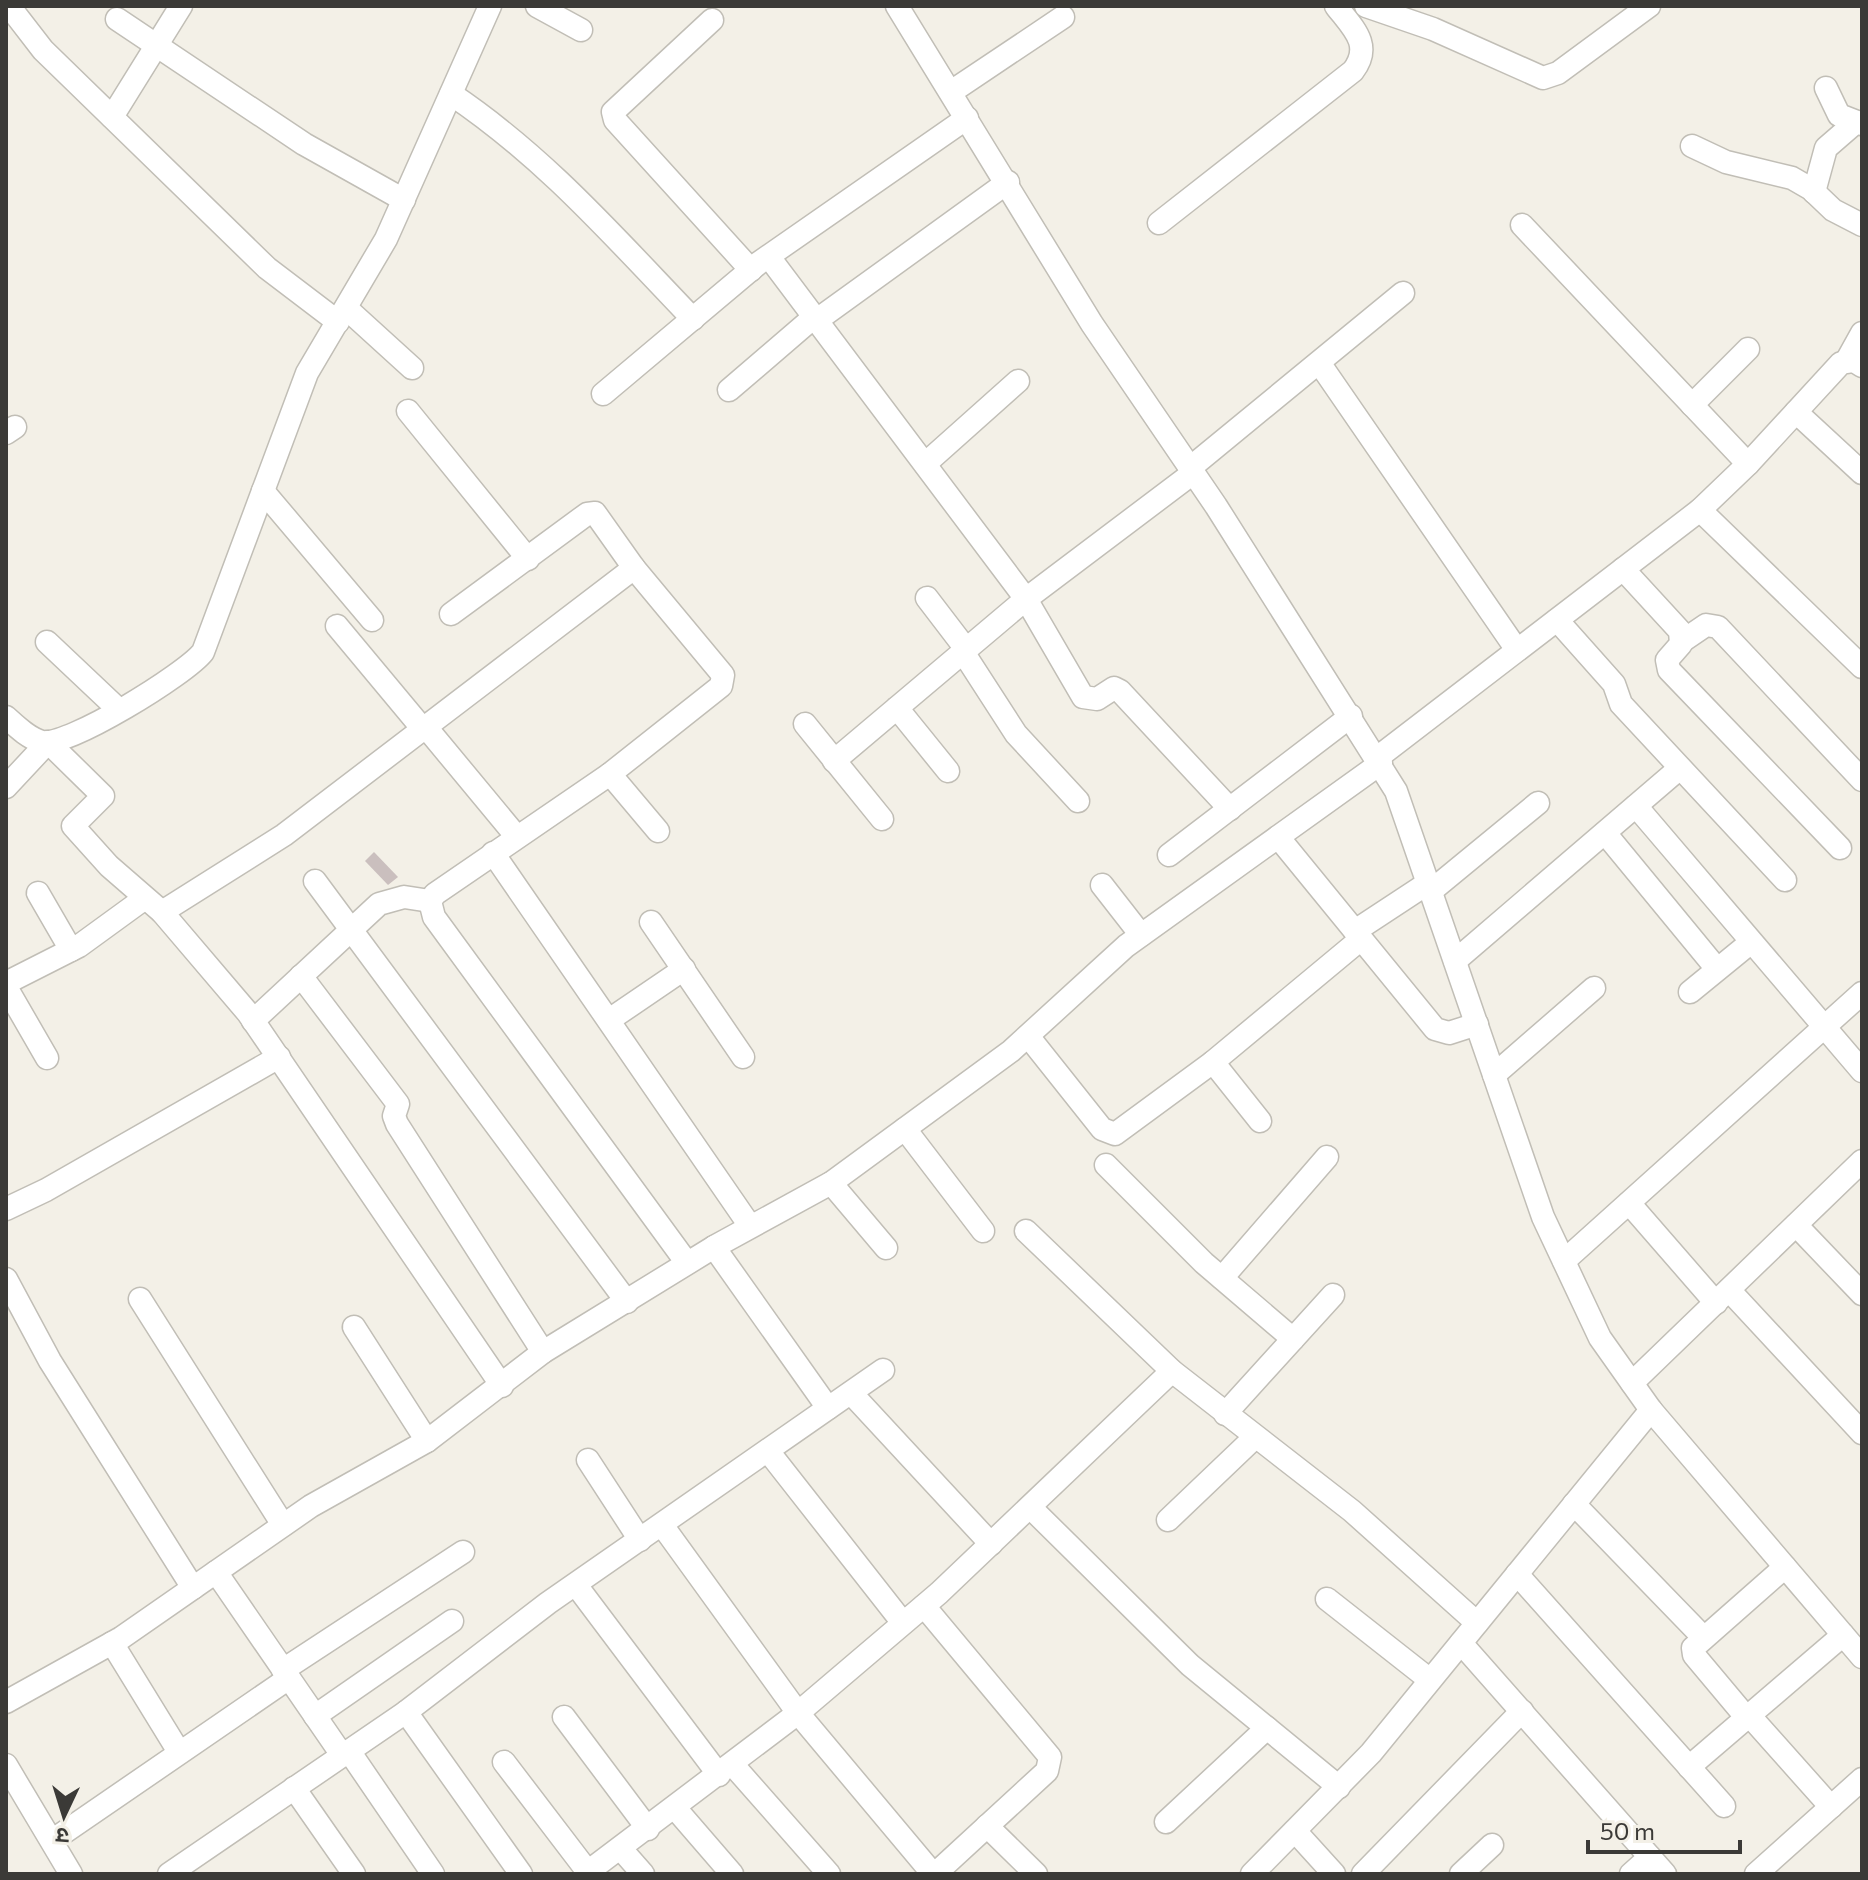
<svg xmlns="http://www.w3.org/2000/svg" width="1868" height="1880" font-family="Commissioner,'Noto Sans Devanagari',sans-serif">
  <rect width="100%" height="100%" fill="#f3f0e7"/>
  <polygon fill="#cabfbe" points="374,852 398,877 388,885 365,861"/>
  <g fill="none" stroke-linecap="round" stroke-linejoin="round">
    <g stroke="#c1beb6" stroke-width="25">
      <g id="minor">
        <polyline points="9,6 43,50 267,268 338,322"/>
        <polyline points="537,6 581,30"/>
        <polyline points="897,6 1092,324 1216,506 1396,791 1543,1217 1600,1338 1651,1410 1862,1657"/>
        <polyline points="1366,6 1433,29 1543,78 1558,73 1649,6"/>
        <polyline points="117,19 304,144 404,200"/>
        <polyline points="712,20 613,112 615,120 751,270"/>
        <polyline points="1826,88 1839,115 1862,124"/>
        <polyline points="951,92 1063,17"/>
        <path d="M451 94C545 157 615 238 693 319"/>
        <polyline points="112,117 181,6"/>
        <polyline points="1692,146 1726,162 1792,178 1811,189 1833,210 1862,225"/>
        <polyline points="1814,192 1826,148 1856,122"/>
        <path d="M1159 223 1353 71C1373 45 1353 28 1336 6"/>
        <polyline points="1522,225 1748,464"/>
        <polyline points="769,257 1026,599 1083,697 1097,699 1114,688 1120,691 1230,809"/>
        <polyline points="346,308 412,368"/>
        <polyline points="817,320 1008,182"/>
        <polyline points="1847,360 1862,333"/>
        <polyline points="1320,364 1517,650"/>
        <polyline points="729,390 814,317"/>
        <polyline points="603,394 760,262 967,118"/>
        <polyline points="1692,405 1748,349"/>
        <polyline points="408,411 528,559"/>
        <polyline points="1796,412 1862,473"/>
        <polyline points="6,433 15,427"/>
        <polyline points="925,464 1018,381"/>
        <polyline points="1190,468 1403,293"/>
        <polyline points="263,491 372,620"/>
        <polyline points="1700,510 1862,667"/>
        <polyline points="1623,569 1680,631 1681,644 1667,660 1669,670 1840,848"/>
        <polyline points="927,598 966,649"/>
        <polyline points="451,614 587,514 595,513 634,568 723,675 721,686 610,774 435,894 430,901 434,917 687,1263"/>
        <polyline points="1557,620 1614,684 1621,704 1785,880"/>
        <polyline points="337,626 422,728"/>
        <polyline points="47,642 119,710"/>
        <polyline points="1681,642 1706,625 1718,627 1862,780"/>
        <polyline points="963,652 1016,734 1078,801"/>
        <polyline points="897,708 948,771"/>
        <path d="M6 717C16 726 28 738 42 742 68 747 186 674 203 652L307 373 386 239 490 6"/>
        <polyline points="805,724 882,819"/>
        <polyline points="425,726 517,837"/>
        <polyline points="1377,758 1700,510 1748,464 1841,363 1854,361 1862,366"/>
        <polyline points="834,761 1026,599 1193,473"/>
        <polyline points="610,774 658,831"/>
        <polyline points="6,787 48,742 103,796 73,826 109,866 162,912 248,1013 502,1386"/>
        <polyline points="1636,806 1862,1071"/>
        <polyline points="1605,833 1717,969"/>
        <polyline points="1278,837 1435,1029 1449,1033 1477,1024"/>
        <polyline points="493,853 750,1226"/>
        <polyline points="1169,855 1351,716"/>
        <polyline points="315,881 627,1302"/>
        <polyline points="1102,885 1141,935"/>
        <polyline points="1431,891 1538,803"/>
        <polyline points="38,893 71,950"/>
        <polyline points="162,912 284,835 634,568"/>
        <polyline points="651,922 743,1057"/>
        <polyline points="1355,931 1428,883"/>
        <polyline points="1455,961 1680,768"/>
        <polyline points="301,976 398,1104 394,1116 397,1124 543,1352"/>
        <polyline points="6,983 79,946 145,898"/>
        <polyline points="6,987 47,1058"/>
        <polyline points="1690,992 1750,943"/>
        <polyline points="609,1020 684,969"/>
        <polyline points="253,1021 379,904 404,897 430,901"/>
        <polyline points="1028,1036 1102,1129 1115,1134 1213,1062 1361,939"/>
        <polyline points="1213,1062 1260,1121"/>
        <polyline points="1494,1075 1594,988"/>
        <polyline points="905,1129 983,1231"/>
        <polyline points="1106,1165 1204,1263 1293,1339"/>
        <polyline points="831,1183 886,1248"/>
        <polyline points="1629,1203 1716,1303"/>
        <polyline points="6,1209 46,1190 279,1057"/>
        <polyline points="1796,1225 1862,1294"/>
        <polyline points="1026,1231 1172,1371 1352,1511 1477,1623"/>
        <polyline points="714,1247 828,1408"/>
        <polyline points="1564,1261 1862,993"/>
        <polyline points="1222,1278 1327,1157"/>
        <polyline points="6,1279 50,1361 193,1588"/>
        <polyline points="1729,1290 1862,1433"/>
        <polyline points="140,1299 283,1525"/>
        <polyline points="354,1327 427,1441"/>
        <polyline points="1632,1383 1862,1161"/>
        <polyline points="851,1393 991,1544"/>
        <polyline points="1225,1414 1333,1295"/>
        <polyline points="768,1451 903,1623"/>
        <polyline points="588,1460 640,1540"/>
        <polyline points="1574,1504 1703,1637"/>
        <polyline points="1030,1507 1190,1665 1339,1787"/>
        <polyline points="1168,1520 1254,1438"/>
        <polyline points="662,1525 798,1713 933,1874"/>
        <polyline points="216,1572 342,1755"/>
        <polyline points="1517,1574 1724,1806"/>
        <polyline points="576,1585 719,1775"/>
        <polyline points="1327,1599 1430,1680"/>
        <polyline points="924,1606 1050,1757 1047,1771 935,1874"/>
        <polyline points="112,1643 179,1752"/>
        <polyline points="1461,1643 1665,1874"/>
        <polyline points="283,1670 463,1552"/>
        <polyline points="6,1702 121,1638 311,1506 427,1441 543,1352 714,1247 831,1183 1011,1051 1126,946 1381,763"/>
        <polyline points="406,1712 521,1874"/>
        <polyline points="1749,1715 1831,1807"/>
        <polyline points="315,1716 452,1621"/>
        <polyline points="564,1717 648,1829"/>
        <polyline points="1746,1717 1694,1655 1693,1648 1785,1567"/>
        <polyline points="349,1751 433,1874"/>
        <polyline points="504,1762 588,1872"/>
        <polyline points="6,1765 71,1874"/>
        <polyline points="733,1765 829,1874"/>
        <polyline points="1689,1767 1843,1635"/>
        <polyline points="294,1788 354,1874"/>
        <polyline points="675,1808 732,1874"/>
        <polyline points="1166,1822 1267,1728"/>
        <polyline points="987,1826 1036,1874"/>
        <polyline points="1295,1831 1334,1874"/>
        <polyline points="53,1840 289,1678"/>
        <polyline points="621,1849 643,1874"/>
        <polyline points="169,1874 406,1712 548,1603 883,1370"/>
        <polyline points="585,1874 798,1713 939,1593 1172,1371"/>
        <polyline points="1252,1874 1371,1753 1651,1410"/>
        <polyline points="1363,1874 1522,1711"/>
        <polyline points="1461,1874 1492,1845"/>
        <polyline points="1631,1874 1650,1857"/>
        <polyline points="1756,1874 1862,1779"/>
      </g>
    </g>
    <use href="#minor" stroke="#fff" stroke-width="22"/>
  </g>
  <rect width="1868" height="1880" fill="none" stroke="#3b3a37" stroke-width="16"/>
  <g transform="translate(64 1816) rotate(184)" stroke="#f3f0e7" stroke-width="6" paint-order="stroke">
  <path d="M0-6L14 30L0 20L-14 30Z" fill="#3b3a37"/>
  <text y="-12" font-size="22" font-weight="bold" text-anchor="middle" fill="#3b3a37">उ</text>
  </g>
  <path d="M1588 1840v12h152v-12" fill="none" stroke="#3b3a37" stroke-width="4"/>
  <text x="1600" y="1840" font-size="24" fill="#3b3a37" stroke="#f3f0e7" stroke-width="6" paint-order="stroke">50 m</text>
</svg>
